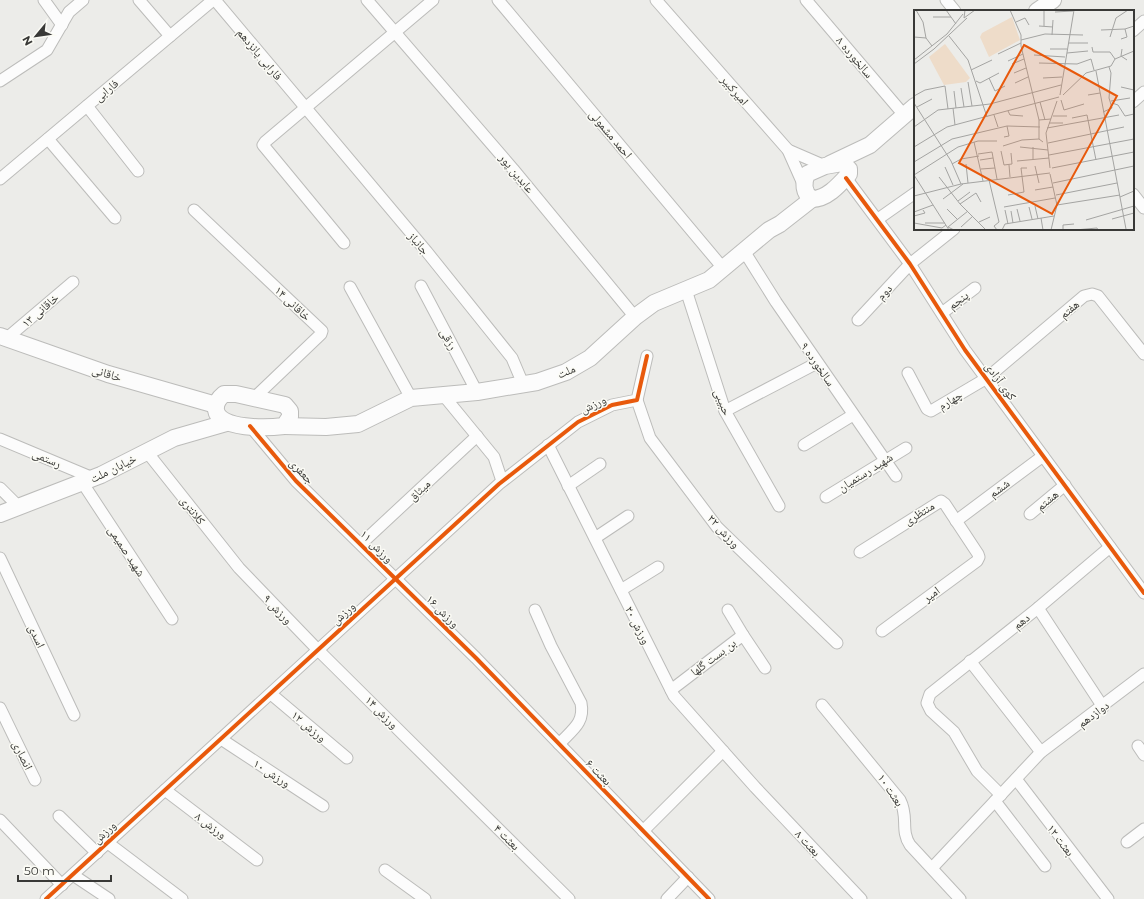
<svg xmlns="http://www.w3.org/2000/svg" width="1144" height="899" font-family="Montserrat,'Noto Naskh Arabic',sans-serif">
  <rect width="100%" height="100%" fill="#ecece9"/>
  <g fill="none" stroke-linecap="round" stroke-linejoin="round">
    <g stroke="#bcbcba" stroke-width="13">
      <g id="street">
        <polyline points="44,0 62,25"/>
        <polyline points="139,0 170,36"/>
        <polyline points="215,0 427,252 512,358 523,384"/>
        <polyline points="367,0 513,169 635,317"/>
        <polyline points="498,0 723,268"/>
        <polyline points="656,0 788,150 804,186"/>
        <polyline points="806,0 904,115"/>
        <polyline points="946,0 955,11"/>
        <polyline points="1133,31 1144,21"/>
        <polyline points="0,81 47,50 69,12 83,0"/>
        <polyline points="1133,102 1144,92"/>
        <polyline points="87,106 138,171"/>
        <polyline points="48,139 115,218"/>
        <polyline points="788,150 825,166"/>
        <polyline points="846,178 910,264 965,350 1144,593"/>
        <polyline points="0,179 213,0"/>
        <polyline points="1133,194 1144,208"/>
        <polyline points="194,210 322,331 321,334 254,398"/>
        <polyline points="878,219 915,193"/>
        <polyline points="344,243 263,145 265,142 433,0"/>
        <polyline points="744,251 776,302 896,476"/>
        <polyline points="421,286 477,392"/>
        <polyline points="350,287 411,398"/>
        <polyline points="686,290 725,411 779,506"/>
        <polyline points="942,313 975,288"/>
        <polyline points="858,320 910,264 954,229"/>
        <polyline points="7,338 73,282"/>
        <polyline points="908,373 927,409 931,411 987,378 1084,296 1092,294 1098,296 1144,354"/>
        <polyline points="444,396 494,457 502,481"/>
        <polyline points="637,400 650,438 717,527 837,643"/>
        <polyline points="725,411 817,363"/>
        <polyline points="250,426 296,481 476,658 709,899"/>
        <polyline points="0,439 93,478"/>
        <polyline points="548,445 674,696 755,787 861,899"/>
        <polyline points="804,445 853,415"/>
        <polyline points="147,452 239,568 318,650 569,899"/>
        <polyline points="82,482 172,619"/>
        <polyline points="568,486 600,464"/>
        <polyline points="0,488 19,507"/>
        <polyline points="826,497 906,448"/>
        <polyline points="1030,514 1065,485"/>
        <polyline points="956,521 1043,456"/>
        <polyline points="595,538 628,516"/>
        <polyline points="361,544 477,436"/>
        <polyline points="860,552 941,501 945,504 978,554 979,557 977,561 882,631"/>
        <polyline points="0,558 74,715"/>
        <polyline points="621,590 658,567"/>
        <polyline points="1038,608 1103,707"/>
        <path d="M535 610 551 646 581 703C585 723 572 730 559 744"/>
        <polyline points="728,610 743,635"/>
        <polyline points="970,661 1041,752"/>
        <polyline points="671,690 743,635 765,668"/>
        <polyline points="271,694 347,758"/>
        <path d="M822 705 900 800C909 817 900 830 910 845L960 899"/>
        <polyline points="0,708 35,780"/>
        <polyline points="221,739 323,806"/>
        <polyline points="1138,746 1144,755"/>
        <polyline points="1016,779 1108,899"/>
        <polyline points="165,790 257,860"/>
        <polyline points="1001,795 977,771 954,732 931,711 927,703 930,694 1038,608 1110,547"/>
        <polyline points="995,801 1045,866"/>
        <polyline points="59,816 97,853"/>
        <polyline points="0,820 62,885"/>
        <polyline points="643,831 723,751"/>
        <polyline points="1127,842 1144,829"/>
        <polyline points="108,843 182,899"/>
        <polyline points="932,868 1041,752 1144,674"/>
        <polyline points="385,870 425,899"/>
        <polyline points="73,875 109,899"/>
        <polyline points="46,899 499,484 578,422 612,405 637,400 647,356"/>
        <polyline points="667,899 688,877"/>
      </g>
    </g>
    <g stroke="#bcbcba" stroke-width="18">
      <g id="secondary">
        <polyline points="1037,11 1053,0"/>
        <path d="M842 163 849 169V174C839 185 827 199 812 199 803 193 803 183 807 174L825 166Z"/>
        <polyline points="830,164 870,145 915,106"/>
        <polyline points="0,336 108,374 216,405"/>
        <path d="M224 394H236L285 405 290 411V417L284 426C268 428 219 430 216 410 215 403 219 398 224 394Z"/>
        <polyline points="284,426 326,427 358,424 411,398 477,392 537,382 566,372 590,358 635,317 654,303 709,280 769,230 780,224 812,199"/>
        <polyline points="0,514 101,475 174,438 226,423"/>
      </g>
    </g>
    <use href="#street" stroke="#fcfcfc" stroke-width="11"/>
    <use href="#secondary" stroke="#fcfcfc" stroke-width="16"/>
    <g stroke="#fbfbf5" stroke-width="6">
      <g id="cycleway">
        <polyline points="846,178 910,264 965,350 1144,593"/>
        <polyline points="250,426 296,481 476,658 709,899"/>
        <polyline points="46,899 499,484 578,422 612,405 637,400 647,356"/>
      </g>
    </g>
    <use href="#cycleway" stroke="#e8590c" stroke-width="4"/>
  </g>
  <g text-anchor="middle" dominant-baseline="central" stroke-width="3" stroke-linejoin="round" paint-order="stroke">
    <g font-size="12" fill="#393937" stroke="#fbfbf5">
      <text transform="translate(260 54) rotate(50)">فارابی پانزدهم</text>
      <text transform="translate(855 57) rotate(50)">سالخورده ۸</text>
      <text transform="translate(106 90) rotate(-40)">فارابی</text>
      <text transform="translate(735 90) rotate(49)">امیرکبیر</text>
      <text transform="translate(611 134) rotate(50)">احمد مشمولی</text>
      <text transform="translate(517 173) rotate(50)">عابدین پور</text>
      <text transform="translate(419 243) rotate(50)">جانباز</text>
      <text transform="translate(884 292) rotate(-47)">دوم</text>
      <text transform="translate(958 300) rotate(-37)">پنجم</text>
      <text transform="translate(293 303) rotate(43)">خاقانی ۱۴</text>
      <text transform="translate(1069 309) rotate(-40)">هفتم</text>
      <text transform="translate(40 310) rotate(-41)">خاقانی ۱۳</text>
      <text transform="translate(449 339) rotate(62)">رزقی</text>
      <text transform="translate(818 364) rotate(55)">سالخورده ۹</text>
      <text transform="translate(566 371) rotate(-24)">ملت</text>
      <text transform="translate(107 373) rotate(17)">خاقانی</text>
      <text transform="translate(1001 381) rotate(54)">کوی آزادی</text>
      <text transform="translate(950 400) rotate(-31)">چهارم</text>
      <text transform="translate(723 402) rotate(69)">حبیبی</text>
      <text transform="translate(593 404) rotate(-25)">ورزش</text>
      <text transform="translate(47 458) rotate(23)">رستمی</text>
      <text transform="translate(113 468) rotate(-26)">خیابان ملت</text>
      <text transform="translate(302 471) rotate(47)">جعفری</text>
      <text transform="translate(865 472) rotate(-32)">شهید رستمیان</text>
      <text transform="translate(999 488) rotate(-37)">ششم</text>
      <text transform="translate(419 490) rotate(-43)">میثاق</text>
      <text transform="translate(1047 500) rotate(-40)">هشتم</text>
      <text transform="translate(193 510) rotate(52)">کلانتری</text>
      <text transform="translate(919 513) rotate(-32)">منتظری</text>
      <text transform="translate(724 531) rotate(47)">ورزش ۲۲</text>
      <text transform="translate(377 546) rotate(45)">ورزش ۱۱</text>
      <text transform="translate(127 551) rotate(57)">شهید صمیمی</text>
      <text transform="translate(931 594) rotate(-37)">امیر</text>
      <text transform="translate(278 609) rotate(46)">ورزش ۹</text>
      <text transform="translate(443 611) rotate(45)">ورزش ۱۶</text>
      <text transform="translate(343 613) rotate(-42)">ورزش</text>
      <text transform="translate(1021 621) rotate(-38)">دهم</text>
      <text transform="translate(638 625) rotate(63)">ورزش ۲۰</text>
      <text transform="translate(37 636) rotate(65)">اسدی</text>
      <text transform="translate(713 657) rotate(-37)">بن بست گلها</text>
      <text transform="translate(382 712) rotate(45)">ورزش ۱۴</text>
      <text transform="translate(1093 714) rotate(-37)">دوازدهم</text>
      <text transform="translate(309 726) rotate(40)">ورزش ۱۲</text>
      <text transform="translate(23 755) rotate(64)">انصاری</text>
      <text transform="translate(599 772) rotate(46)">بعثت ۶</text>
      <text transform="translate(272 773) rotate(33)">ورزش ۱۰</text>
      <text transform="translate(891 790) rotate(56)">بعثت ۱۰</text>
      <text transform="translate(211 825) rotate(37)">ورزش ۸</text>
      <text transform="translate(104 832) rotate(-43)">ورزش</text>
      <text transform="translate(507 837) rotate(45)">بعثت ۴</text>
      <text transform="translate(1061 840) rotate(53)">بعثت ۱۲</text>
      <text transform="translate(808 843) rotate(47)">بعثت ٨</text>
    </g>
  </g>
  <g transform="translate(914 10)">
    <rect width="220" height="220" fill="#ecece9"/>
    <path d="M31 34 56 68 52 72 30 75 15 47Z" fill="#eedcc9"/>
    <path d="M98 7 106 30 75 47 66 27 68 23Z" fill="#eedcc9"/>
    <path fill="none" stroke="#a4a4a2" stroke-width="1" d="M2 0 9 12 12 28 18 36M32 0 42 14M51 0 50 8 61 0M96 0 107 25V36L125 110V129L129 132M141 2 159 1M19 7H37M102 12 111 8 115 15M125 16 139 17M130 16V0M187 20 211 19 220 16M138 25 139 10M35 26 54 50 73 107M0 27 12 28M196 27 202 8 214 0M207 29 213 27 211 19M107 30 131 24 169 25M155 33H174M178 37 179 42H196L201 49M136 39H153M208 39 207 46 213 50M153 43 174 41M84 44 107 33M120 45 151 47M0 50 33 24 49 4M94 51 109 44M125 53 163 54 177 49 180 60M0 54 20 39 53 8M98 54 110 49M57 60 78 50M182 61 212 219M100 63 112 58M75 68 81 81 91 76M129 68 148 67M62 71 66 73 85 63M54 72 58 96M101 73 114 67M207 77 220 80M47 78 50 97M40 81 42 98M146 85 160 0M149 85 172 63 197 56 201 49 220 41M174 85 186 83M0 86 11 80 31 76 34 99M147 90 150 100 170 94M197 91 216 88M126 92 131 110M0 93 37 151 47 174M198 93 204 95 211 106 220 104M3 97 18 89M39 98 41 115M94 101 96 105 109 106M189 102 198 98 195 88 197 63 195 57M80 105 84 117M139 106H153M158 108 173 105 182 150M125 110 137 109M135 113H149M0 117 24 100 76 94 147 75M133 118 205 105M90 127 95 126 93 116M60 132 69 171M134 133 210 117M89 136 108 130 125 129M0 137 33 117 145 87M106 137 134 140M87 141 90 155 98 154 97 143M64 144 78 142 83 169M135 145 220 129M66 150 79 148M119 150V137M103 151 135 148M0 152 38 129 93 116 126 117M38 154 47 149 65 146M52 154 54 173M95 155 96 167M121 156 125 173M31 157 39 175M136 158 132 123 143 91M138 158 220 142M67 159 81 158M136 164 143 195 137 220M0 165 44 137 64 131H83M0 165 35 220M25 167 46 194 72 220M75 170 85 212 80 216 83 220M139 173 220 156M121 180 139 177M94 185 110 182 107 158H113M142 185 203 173M0 186 47 174 136 163M206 187 220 181M29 189 49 174M44 191 56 182M46 194 62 183 67 192M143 195 206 185M121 196 124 209M90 197 141 188M115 197 118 209M33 199 43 209M103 199 106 211M91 200 94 214M97 201 99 213M0 202 19 195M0 206 11 203 9 200M127 208 129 220M198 209 220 203M172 210 220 196M65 212 76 207M0 213 28 218 32 215M11 213H31M47 217 59 206M40 220 34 217 54 201M88 220 91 214 140 206M149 220V215L160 214M161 220 183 218 184 220"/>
    <path fill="#e8590c" fill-opacity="0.15" stroke="#e8590c" stroke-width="2" d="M110 35 203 86 138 204 45 153Z"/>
    <rect width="220" height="220" fill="none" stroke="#393937" stroke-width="2"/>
  </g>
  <g transform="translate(36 36) rotate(241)" stroke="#fbfbf5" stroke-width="3" paint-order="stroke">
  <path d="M0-3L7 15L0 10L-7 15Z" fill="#393937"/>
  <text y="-6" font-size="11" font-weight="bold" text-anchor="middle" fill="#393937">N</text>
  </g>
  <path d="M18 875v6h93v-6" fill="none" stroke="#393937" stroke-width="2"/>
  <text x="24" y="875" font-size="12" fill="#393937" stroke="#fbfbf5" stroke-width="3" paint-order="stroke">50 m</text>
</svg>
